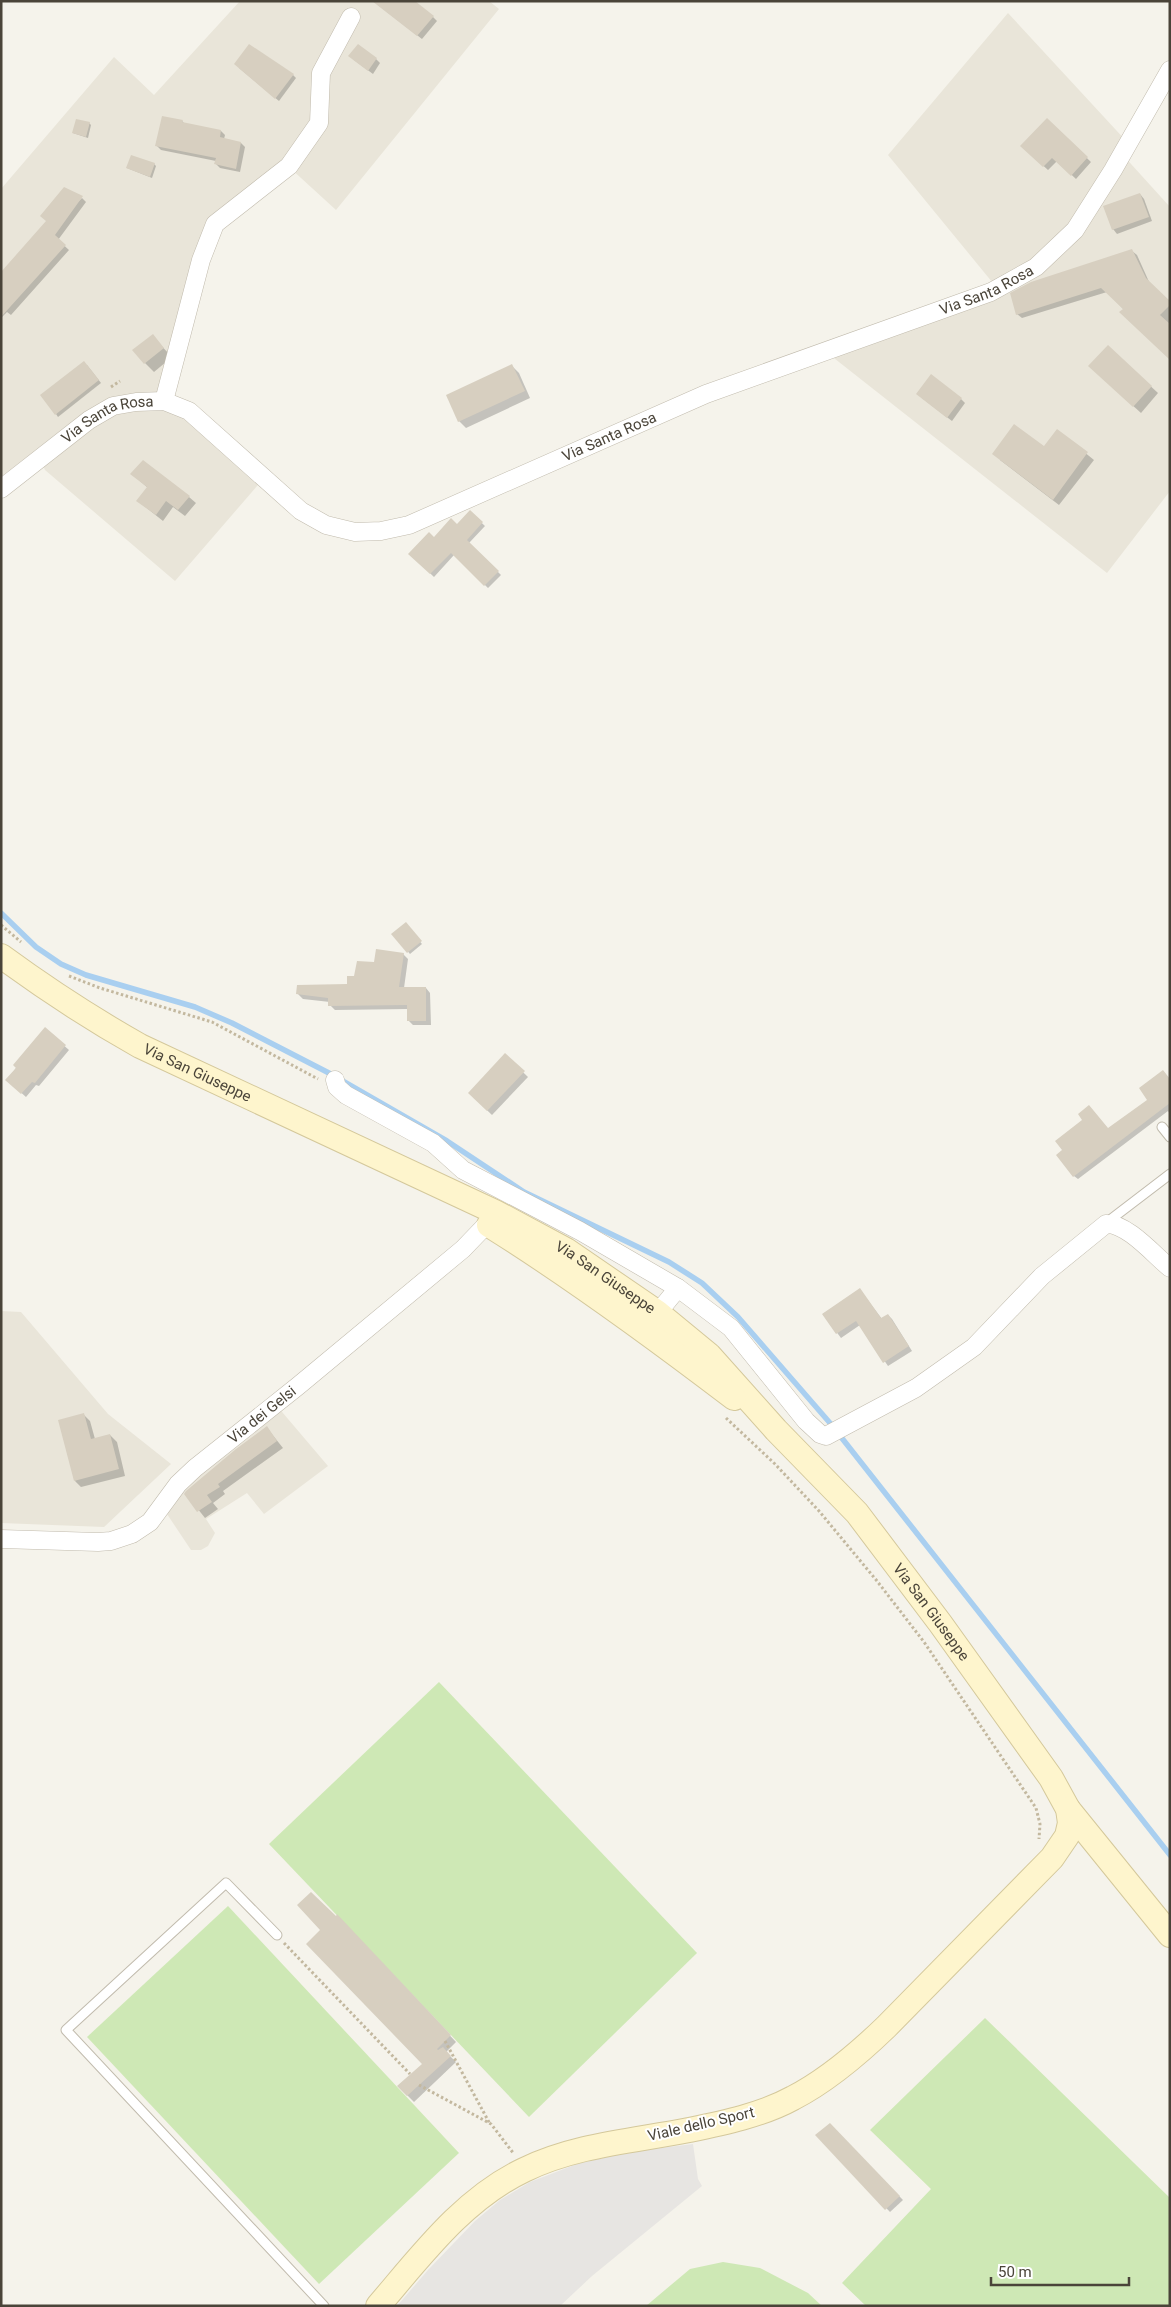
<svg xmlns="http://www.w3.org/2000/svg" width="1171" height="2307" font-family="Roboto,sans-serif">
  <rect width="100%" height="100%" fill="#f5f3eb"/>
  <g fill="#e9e5d9">
    <polygon points="240,1 489,1 499,9 336,210 289,167 215,224 164,401 264,478 175,581 45,470 40,459 1,489 1,189 114,57 154,95"/>
    <polygon points="1008,13 1128,143 1122,154 1170,207 1170,491 1107,573 825,351 997,288 888,155"/>
    <polygon points="1,1311 21,1312 108,1414 171,1464 104,1527 1,1523"/>
    <polygon points="277,1406 328,1466 264,1514 247,1493 206,1519 215,1533 208,1546 201,1550 191,1550 165,1511 175,1491"/>
  </g>
  <g fill="#cee8b5">
    <polygon points="439,1682 697,1953 529,2117 269,1844"/>
    <polygon points="228,1906 459,2153 319,2284 87,2037"/>
    <polygon points="985,2018 1170,2198 1170,2306 866,2306 842,2283 931,2189 870,2130"/>
    <polygon points="723,2262 760,2268 808,2293 822,2306 646,2306 690,2269"/>
  </g>
  <polygon fill="#e7e5e2" points="693,2144 698,2179 702,2186 592,2276 560,2306 397,2306 428,2270 475,2221 500,2200 530,2182 577,2164 629,2152"/>
  <g fill="#0003">
    <polygon points="373,1 433,17 437,21 422,39"/>
    <polygon points="376,59 380,63 373,74 354,60"/>
    <polygon points="239,68 293,75 296,78 279,101"/>
    <polygon points="1047,120 1091,162 1076,179 1057,161 1048,170 1022,146"/>
    <polygon points="182,121 185,124 221,131 225,135 224,139 241,143 245,147 240,172 220,168 216,164 216,161 161,150 157,146"/>
    <polygon points="89,123 91,125 88,138 73,133"/>
    <polygon points="154,164 156,166 152,178 127,168"/>
    <polygon points="1140,194 1144,199 1152,221 1117,234 1113,229"/>
    <polygon points="82,198 86,202 58,240 69,250 11,315 7,312 1,318 1,274"/>
    <polygon points="1132,251 1137,255 1150,284 1170,302 1170,358 1107,292 1022,318 1017,314"/>
    <polygon points="152,336 172,357 154,372 145,363"/>
    <polygon points="1108,347 1158,393 1141,413 1097,373"/>
    <polygon points="87,365 101,383 58,417 56,414"/>
    <polygon points="512,366 519,373 530,398 466,428 459,421"/>
    <polygon points="922,398 961,399 965,403 952,421"/>
    <polygon points="1057,430 1094,460 1059,505 1000,460 1044,448"/>
    <polygon points="132,474 189,497 196,503 185,516 173,507 163,521 138,501 148,488"/>
    <polygon points="470,512 485,526 469,543 501,575 488,588 454,555 434,577 410,554 457,526"/>
    <polygon points="405,924 422,944 410,954 393,934"/>
    <polygon points="403,954 408,959 404,988 426,988 430,993 431,1025 413,1025 408,1020 408,1009 335,1010 330,1005 330,1002 303,999 298,994 349,985 355,978 375,963"/>
    <polygon points="45,1029 69,1050 39,1086 36,1085 26,1097 7,1080"/>
    <polygon points="505,1055 528,1077 492,1115 469,1093"/>
    <polygon points="1170,1079 1170,1114 1168,1111 1078,1179 1074,1176 1064,1150 1109,1130 1149,1100"/>
    <polygon points="860,1290 882,1319 888,1315 892,1319 912,1351 888,1366 860,1325 841,1338 823,1314"/>
    <polygon points="83,1414 90,1421 95,1439 110,1435 117,1442 125,1476 81,1487 75,1481"/>
    <polygon points="267,1428 283,1448 223,1491 225,1494 213,1503 218,1509 205,1518 186,1494"/>
    <polygon points="336,1917 343,1922 456,2042 446,2052 456,2062 414,2102 398,2086 423,2065"/>
    <polygon points="830,2125 903,2200 890,2212 817,2135"/>
  </g>
  <g fill="none" stroke-linecap="round" stroke-linejoin="round">
    <polyline stroke="#a9cff0" stroke-width="5.5" points="1,913 36,947 61,964 86,975 195,1007 232,1023 327,1072 447,1141 524,1192 669,1262 702,1283 738,1317 830,1423 1170,1855"/>
  </g>
  <g fill="#d7cfc0">
    <polygon points="372,1 415,1 434,16 417,36"/>
    <polygon points="249,44 294,74 275,99 234,64"/>
    <polygon points="358,44 377,58 368,71 348,56"/>
    <polygon points="162,116 183,120 182,122 221,130 220,137 241,142 236,169 214,164 216,158 155,146"/>
    <polygon points="1047,118 1088,157 1071,176 1052,158 1043,167 1020,146"/>
    <polygon points="76,119 90,122 86,137 72,133"/>
    <polygon points="131,155 155,163 150,177 126,168"/>
    <polygon points="64,187 83,196 55,235 66,245 1,317 1,272 46,221 40,216"/>
    <polygon points="1140,193 1149,217 1112,230 1103,206"/>
    <polygon points="1132,249 1146,278 1170,301 1170,305 1160,315 1170,324 1170,360 1119,312 1123,309 1101,288 1016,315 1010,293 1031,282"/>
    <polygon points="153,334 164,348 144,364 132,350"/>
    <polygon points="1108,345 1152,386 1133,407 1088,366"/>
    <polygon points="84,361 99,380 55,415 40,395"/>
    <polygon points="512,364 525,391 458,422 446,395"/>
    <polygon points="931,374 962,398 947,418 916,394"/>
    <polygon points="1014,424 1044,446 1057,429 1088,452 1053,500 992,454"/>
    <polygon points="143,460 190,496 178,510 166,501 156,515 136,501 147,487 130,474"/>
    <polygon points="470,510 483,522 467,540 499,571 484,586 451,553 430,574 408,554 429,532 434,537 451,518 457,524"/>
    <polygon points="406,922 422,941 407,953 391,934"/>
    <polygon points="376,949 404,953 399,987 426,987 426,1021 407,1021 407,1005 328,1006 328,998 296,994 297,985 347,984 347,976 354,976 357,961 374,962"/>
    <polygon points="45,1027 66,1045 35,1083 32,1082 21,1094 5,1080 16,1068 13,1065"/>
    <polygon points="505,1053 525,1071 487,1111 468,1093"/>
    <polygon points="1163,1070 1170,1079 1170,1103 1073,1177 1056,1155 1062,1150 1055,1141 1082,1120 1078,1114 1089,1105 1108,1128 1147,1100 1139,1088"/>
    <polygon points="860,1288 881,1318 888,1314 909,1346 883,1363 856,1321 836,1334 822,1314"/>
    <polygon points="84,1413 91,1439 110,1434 119,1469 74,1481 58,1420"/>
    <polygon points="267,1426 277,1441 218,1484 220,1487 207,1495 212,1502 197,1512 184,1494 186,1491 236,1449"/>
    <polygon points="311,1892 336,1916 337,1914 451,2035 437,2049 438,2050 443,2047 451,2056 407,2096 397,2086 422,2064 306,1944 320,1930 297,1905"/>
    <polygon points="830,2123 900,2196 885,2210 815,2135"/>
  </g>
  <g fill="none" stroke-linecap="round" stroke-linejoin="round">
    <g stroke="#c1bbad" stroke-width="11">
      <g id="lane">
        <polyline points="1162,1127 1170,1137"/>
        <polyline points="1106,1223 1170,1174"/>
        <polyline points="277,1935 226,1883 66,2030 324,2306"/>
      </g>
    </g>
    <g stroke="#c1bbad" stroke-width="19">
      <g id="street">
        <polyline points="164,401 201,260 215,224 289,166 319,123 321,73 351,17"/>
        <path id="s1" d="M1 489 89 420 113 406 136 402 164 401 189 411 301 511 326 525 355 532 381 531 409 525 706 394 991 292 1036 267 1075 230 1113 170 1170 70"/>
        <path d="M335 1080 337 1087 346 1095 433 1143 463 1170 580 1231 678 1288 731 1328 806 1421 820 1434 826 1436 916 1388 974 1347 1042 1276 1106 1224C1127 1223 1154 1255 1170 1268"/>
        <polyline points="651,1321 678,1288"/>
        <path id="s2" d="M1 1539 98 1542 111 1541 132 1534 150 1522 178 1484 195 1468 298 1386 463 1249 487 1224 495 1213"/>
      </g>
    </g>
    <g stroke="#d4c89b" stroke-width="26">
      <g id="secondary">
        <path id="s3" d="M1 956C46 989 92 1019 140 1046L495 1212 566 1250 658 1313 709 1355 776 1430 857 1513 940 1623 1051 1778 1068 1809 1070 1823 1067 1836 1052 1858 886 2027C858 2054 828 2080 793 2098 762 2115 723 2123 689 2130 633 2141 575 2145 524 2170 463 2199 421 2256 378 2306"/>
        <path d="M489 1225C574 1278 654 1337 734 1398"/>
        <polyline points="1068,1809 1170,1935"/>
      </g>
    </g>
    <g stroke="#c3b89f" stroke-width="3" stroke-dasharray="2.5 2.5" stroke-linecap="butt">
      <polyline points="111,387 120,381"/>
      <polyline points="1,925 21,942"/>
      <polyline points="69,976 100,988 212,1022 318,1079"/>
      <polyline points="726,1418 775,1464 819,1511 877,1581 924,1642 1036,1808 1040,1824 1039,1839"/>
      <polyline points="284,1943 410,2074"/>
      <polyline points="445,2041 490,2124"/>
      <polyline points="419,2085 491,2124 514,2154"/>
    </g>
    <use href="#lane" stroke="#fff" stroke-width="9"/>
    <use href="#street" stroke="#fff" stroke-width="18"/>
    <use href="#secondary" stroke="#fef5cd" stroke-width="24"/>
  </g>
  <g text-anchor="middle" dominant-baseline="central" stroke-width="4" stroke-linejoin="round" paint-order="stroke">
    <g font-size="15" fill="#4a4439" stroke="#fff">
      <text stroke="none"><textPath href="#s1" startOffset="1105">Via Santa Rosa</textPath></text>
      <text stroke="none"><textPath href="#s1" startOffset="130">Via Santa Rosa</textPath></text>
      <text stroke="none"><textPath href="#s1" startOffset="700">Via Santa Rosa</textPath></text>
      <text stroke="none"><textPath href="#s3" startOffset="229">Via San Giuseppe</textPath></text>
      <text stroke="none"><textPath href="#s3" startOffset="686">Via San Giuseppe</textPath></text>
      <text stroke="none"><textPath href="#s2" startOffset="310">Via dei Gelsi</textPath></text>
      <text stroke="none"><textPath href="#s3" startOffset="1156">Via San Giuseppe</textPath></text>
      <text transform="translate(701 2124) rotate(-13)">Viale dello Sport</text>
    </g>
  </g>
  <rect width="1171" height="2307" fill="none" stroke="#4a4439" stroke-width="5"/>
  <path d="M991 2277v8h138v-8" fill="none" stroke="#4a4439" stroke-width="2.5"/>
  <text x="998" y="2277" font-size="15" fill="#4a4439" stroke="#ffffff" stroke-width="4" paint-order="stroke">50 m</text>
</svg>
